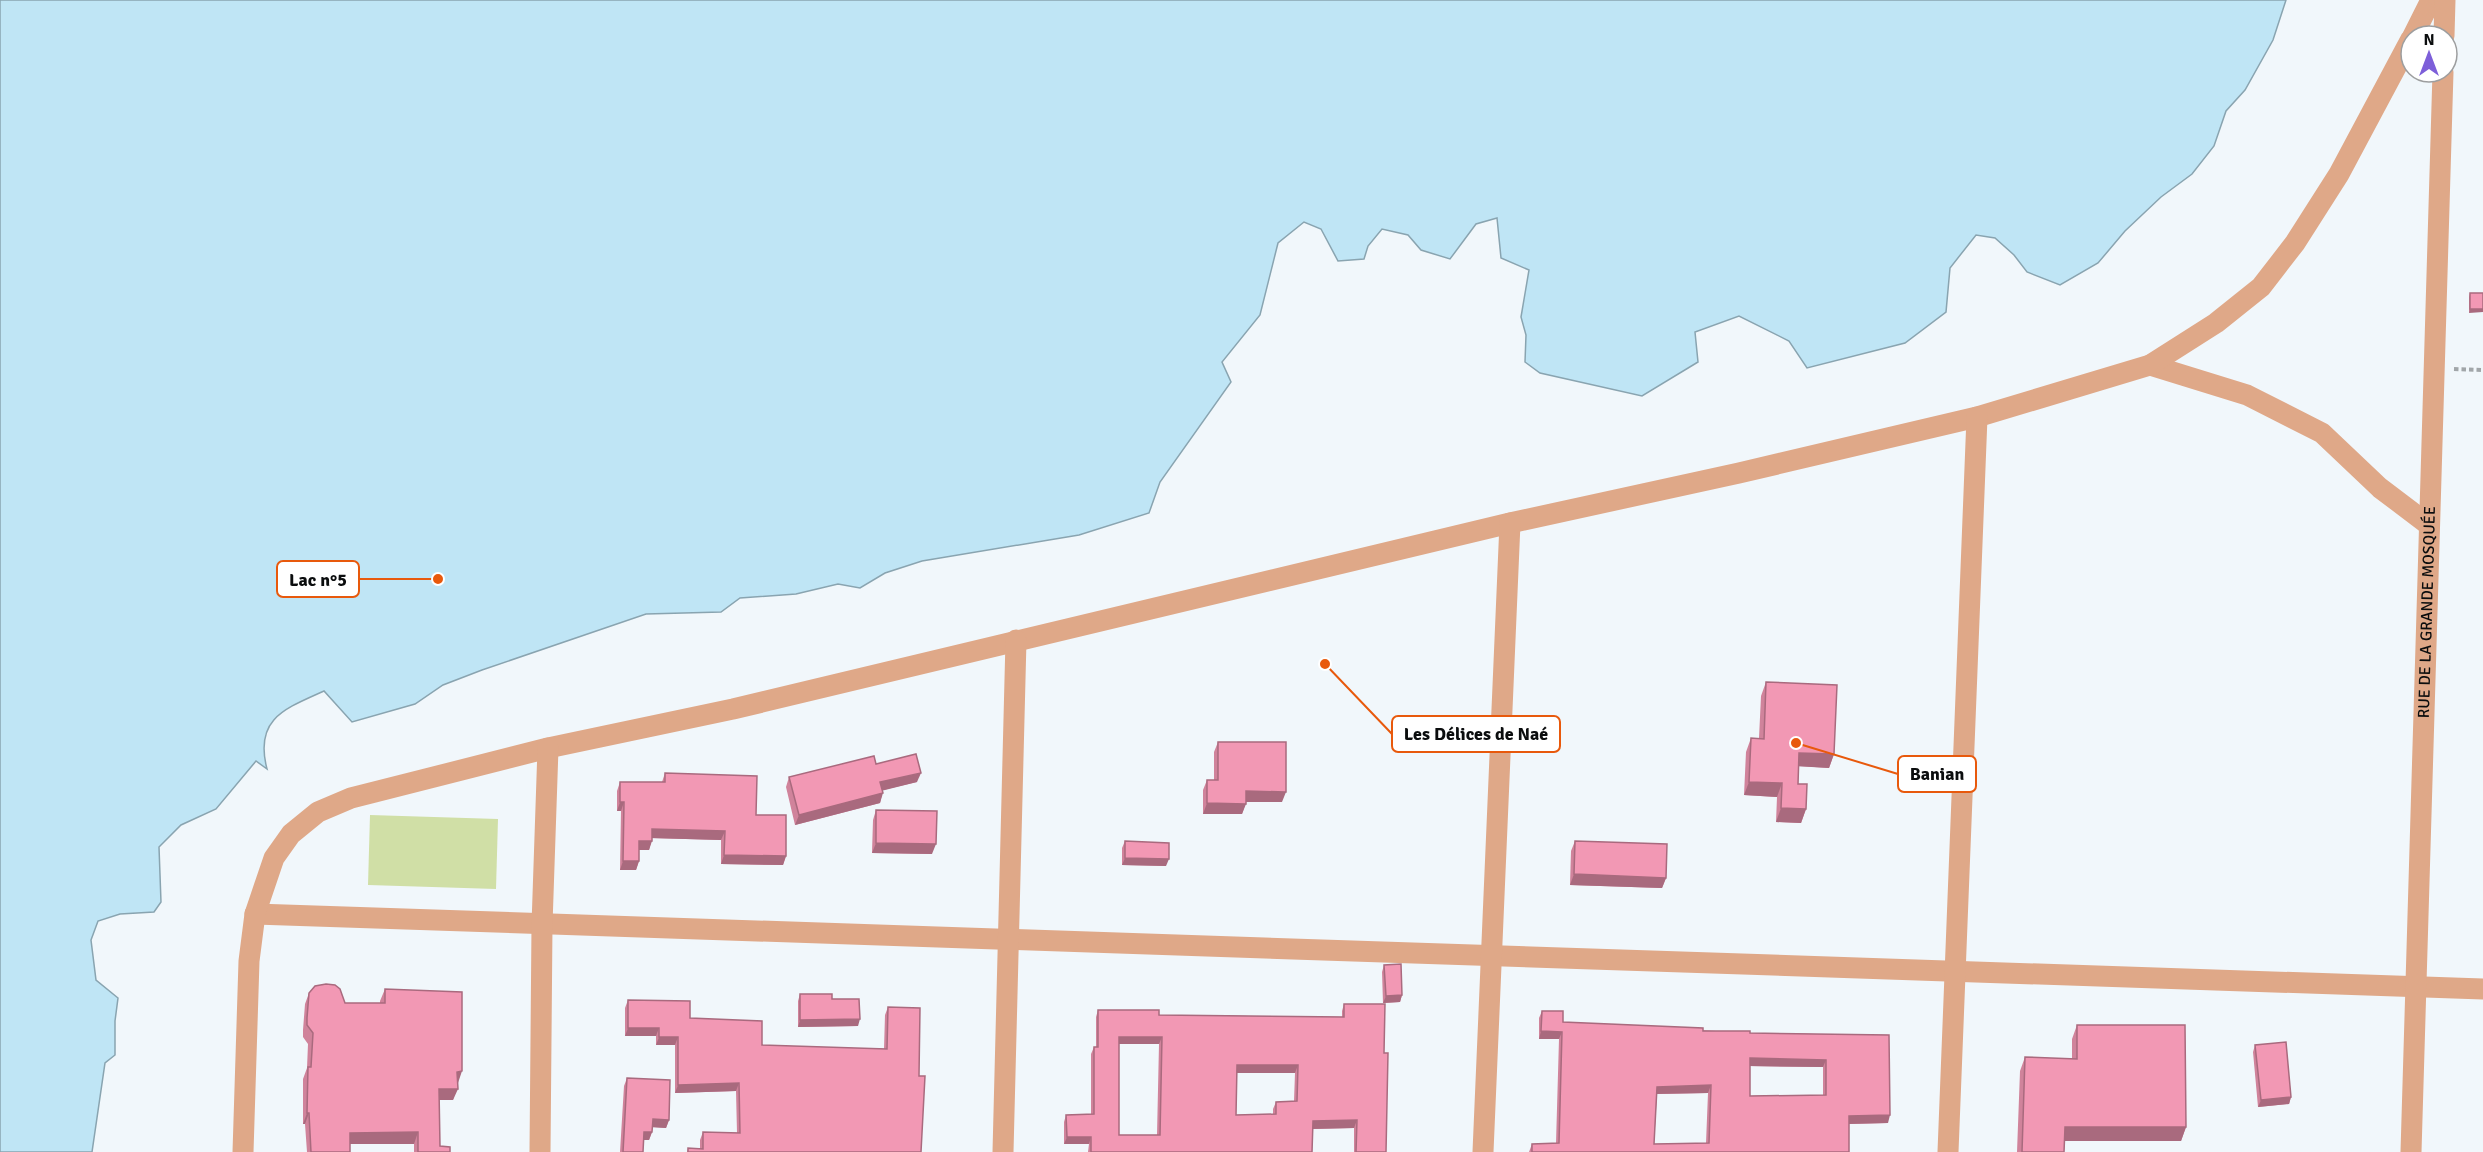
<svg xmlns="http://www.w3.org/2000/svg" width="2483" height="1152" font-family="Signika,sans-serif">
  <rect width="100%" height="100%" fill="#f1f7fb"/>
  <polygon fill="#d0dfa6" points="370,815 498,819 496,889 368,885"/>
  <path fill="#bfe5f5" stroke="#89a4b0" stroke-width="1.5" d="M0 0H2286L2273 40 2245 90 2226 111 2214 146 2192 174 2161 197 2125 231 2098 263 2060 285 2027 272 2014 255 1995 238 1976 235 1950 268 1946 312 1905 343 1807 368 1789 341 1739 316 1695 332 1698 362 1642 396 1540 373 1525 362 1526 335 1521 317 1529 270 1501 258 1497 218 1476 224 1450 259 1421 250 1408 235 1382 229 1368 246 1364 259 1338 261 1321 229 1304 222 1278 243 1260 315 1222 362 1231 382 1160 482 1149 513 1079 535 922 561 885 573 860 588 838 584 796 594 740 598 721 612 646 614 482 670 443 685 415 704 352 722 324 691C284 709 254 719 267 769L256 761 216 809 181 825 159 847 161 902 154 912 120 914 98 921 91 940 96 980 118 998 115 1021V1055L105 1063 92 1152H0Z"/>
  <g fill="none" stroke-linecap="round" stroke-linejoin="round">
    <polyline stroke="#a1a6a9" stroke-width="4" stroke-dasharray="4.5 3" stroke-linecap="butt" points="2454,369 2483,370"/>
    <g stroke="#dfa888" stroke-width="21">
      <polyline points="2413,36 2431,0"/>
      <polyline points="2444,36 2445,0"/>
      <polyline points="2150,365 2247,395 2322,433 2380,488 2429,525"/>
      <polyline points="255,914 2483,989"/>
      <polyline points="243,1152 249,961 255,914 274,858 291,834 318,812 351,798 548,748 733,709 1510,523 1739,473 1977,417 2150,365 2216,323 2261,287 2295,243 2339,174 2411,39"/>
      <polyline points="540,1152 542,925 548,748"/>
      <polyline points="1003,1152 1016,640"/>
      <polyline points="1483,1152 1510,523"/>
      <polyline points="1948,1152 1977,417"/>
      <path id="s1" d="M2411 1152 2443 72"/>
    </g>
  </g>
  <g fill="#d0839b" fill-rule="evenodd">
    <polygon points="2470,293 2483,293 2469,313 2469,297"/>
    <polygon points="1766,682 1834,754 1829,768 1799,766 1798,784 1806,809 1801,823 1776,822 1777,797 1744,795 1746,752 1751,738 1759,738 1761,696"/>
    <polygon points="1218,742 1282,802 1246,802 1242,814 1203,814 1203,790 1207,780 1214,780 1214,752"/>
    <polygon points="876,764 917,782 883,790 880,803 795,825 786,787 789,777"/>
    <polygon points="665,773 756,815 786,856 783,865 721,864 721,840 652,838 649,850 639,850 639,861 636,870 620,870 621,811 617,811 617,791 620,782 662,782"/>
    <polygon points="876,810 932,854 872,853 873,820"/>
    <polygon points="1125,841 1166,866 1122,865 1122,848"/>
    <polygon points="1575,841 1666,878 1662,888 1570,885 1571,851"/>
    <polygon points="1384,965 1402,995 1400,1002 1383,1003 1382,972"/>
    <polygon points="385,989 458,1083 453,1100 439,1100 440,1146 450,1152 414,1152 414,1144 350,1144 350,1152 307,1152 305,1124 303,1124 303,1079 307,1068 308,1044 303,1037 303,1030 305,1004 309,993 345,1003 380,1003 380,1001"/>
    <polygon points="800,994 832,999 858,1026 798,1027 798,1001"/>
    <polygon points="628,1000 690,1018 762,1045 884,1049 885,1015 888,1007 919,1076 921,1152 687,1152 688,1148 700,1149 700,1140 703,1132 737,1133 736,1091 675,1093 675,1045 656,1045 656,1036 625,1036 625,1008"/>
    <path d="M1344 1004 1384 1053 1386 1152H1354V1128L1313 1129 1312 1152H1088L1089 1144H1064V1122L1066 1115 1091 1114V1054L1094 1047H1096V1017L1098 1010 1159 1015 1342 1017V1011ZM1119 1044H1159L1157 1135H1119ZM1237 1073H1295L1294 1101 1276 1102 1273 1109V1114L1236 1115Z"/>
    <path d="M1542 1011 1563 1022 1750 1033 1889 1035 1888 1123 1849 1124V1152H1529L1532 1144 1556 1143 1559 1039H1539V1018ZM1750 1066 1823 1067V1095L1750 1096ZM1708 1093 1706 1143 1654 1144 1657 1094Z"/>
    <polygon points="2077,1025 2186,1127 2181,1141 2065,1141 2064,1152 2017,1152 2020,1071 2025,1057 2072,1059 2072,1039"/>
    <polygon points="2255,1045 2291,1097 2289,1104 2258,1107 2253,1052"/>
    <polygon points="627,1078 669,1120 666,1128 652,1127 652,1132 649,1140 643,1140 643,1152 620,1152 624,1086"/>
  </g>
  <g fill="#a96a7e">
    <polygon points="2470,309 2483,309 2483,312 2469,313"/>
    <polygon points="1799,753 1834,754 1829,768 1794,766"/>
    <polygon points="921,773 917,782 877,792 880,782"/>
    <polygon points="1749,782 1782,783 1777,797 1744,795"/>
    <polygon points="1246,791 1286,792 1282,802 1242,802"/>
    <polygon points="883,793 880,803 795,825 799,815"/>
    <polygon points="620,802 624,802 621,811 617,811"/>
    <polygon points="1207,803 1246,804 1242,814 1203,814"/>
    <polygon points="1781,808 1806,809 1801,823 1776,822"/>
    <polygon points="652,829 725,831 721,840 649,838"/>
    <polygon points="639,841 652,841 649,850 636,850"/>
    <polygon points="876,843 936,844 932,854 872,853"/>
    <polygon points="724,855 786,856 783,865 721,864"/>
    <polygon points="1125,858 1169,859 1166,866 1122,865"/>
    <polygon points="623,861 639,861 636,870 620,870"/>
    <polygon points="1574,874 1666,878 1662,888 1570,885"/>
    <polygon points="1402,995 1400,1002 1383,1003 1386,996"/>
    <polygon points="860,1019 858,1026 798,1027 800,1020"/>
    <polygon points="628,1028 659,1028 656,1036 625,1036"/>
    <polygon points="1541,1031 1562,1032 1559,1039 1539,1039"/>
    <polygon points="659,1037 678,1037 675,1045 656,1045"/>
    <polygon points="1119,1037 1162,1037 1159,1044 1117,1044"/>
    <polygon points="1750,1058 1826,1060 1823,1067 1747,1066"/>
    <polygon points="1237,1065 1298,1065 1295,1073 1234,1073"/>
    <polygon points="462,1071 458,1083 453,1083 457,1072"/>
    <polygon points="739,1083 736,1091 675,1093 678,1085"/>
    <polygon points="1711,1085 1708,1093 1654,1094 1657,1087"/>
    <polygon points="439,1089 458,1089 453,1100 435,1100"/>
    <polygon points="2291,1097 2289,1104 2258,1107 2261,1100"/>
    <polygon points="307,1113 309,1113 305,1124 303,1124"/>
    <polygon points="1890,1115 1888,1123 1847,1124 1849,1116"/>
    <polygon points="653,1119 669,1120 666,1128 650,1127"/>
    <polygon points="1357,1120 1354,1128 1310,1129 1313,1121"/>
    <polygon points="2065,1127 2186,1127 2181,1141 2060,1141"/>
    <polygon points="418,1132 414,1144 346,1144 350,1133"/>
    <polygon points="644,1132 652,1132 649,1140 641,1140"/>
    <polygon points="1067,1137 1091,1137 1089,1144 1064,1144"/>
  </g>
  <g fill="#f298b4" stroke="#a96a7e" stroke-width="1.5" fill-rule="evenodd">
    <rect x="2470" y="293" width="13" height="16"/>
    <polygon points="1766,682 1837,685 1834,754 1799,753 1798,784 1807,784 1806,809 1781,808 1782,783 1749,782 1751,738 1764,739"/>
    <polygon points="1218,742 1286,742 1286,792 1246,791 1246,804 1207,803 1207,780 1218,780"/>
    <polygon points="916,754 921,773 880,782 883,793 799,815 789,777 874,756 876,764"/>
    <polygon points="665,773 757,776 756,815 786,815 786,856 724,855 725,831 652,829 652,841 639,841 639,861 623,861 624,802 620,802 620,782 665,782"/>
    <polygon points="876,810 937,811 936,844 876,843"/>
    <polygon points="1125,841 1169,843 1169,859 1125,858"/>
    <polygon points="1575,841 1667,844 1666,878 1574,874"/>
    <polygon points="1401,964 1402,995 1386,996 1384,965"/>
    <polygon points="326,984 335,985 340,989 345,1003 385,1003 385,989 462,992 462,1071 457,1072 458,1089 439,1089 440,1146 450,1147 450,1152 418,1152 418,1132 350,1133 350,1152 311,1152 309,1113 307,1113 308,1067 311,1067 313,1033 307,1025 307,1018 309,993 315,986"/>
    <polygon points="800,994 832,994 832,999 859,999 860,1019 800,1020"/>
    <polygon points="628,1000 690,1001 690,1018 762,1021 762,1045 887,1049 888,1007 920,1008 919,1076 925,1076 921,1152 688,1152 688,1148 703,1149 703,1132 740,1133 739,1083 678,1085 678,1037 659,1037 659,1028 628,1028"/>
    <path d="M1344 1004H1385L1384 1053H1388L1386 1152H1356L1357 1120 1313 1121 1312 1152H1091V1137H1067L1066 1115 1094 1114V1047H1098V1010H1159V1015L1344 1017ZM1119 1037H1162L1160 1135H1119ZM1237 1065H1298L1297 1101 1276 1102V1114L1236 1115Z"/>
    <path d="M1542 1011H1563V1022L1703 1028V1031H1750V1033L1889 1035 1890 1115 1849 1116V1152H1532V1144L1559 1143 1562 1032 1541 1031ZM1750 1058 1826 1060V1095L1750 1096ZM1711 1085 1709 1143 1654 1144 1657 1087Z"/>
    <polygon points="2077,1025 2185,1025 2186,1127 2065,1127 2064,1152 2022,1152 2025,1057 2077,1059"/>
    <polygon points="2286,1042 2291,1097 2261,1100 2255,1045"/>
    <polygon points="627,1078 670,1080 669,1120 653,1119 652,1132 644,1132 643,1152 623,1152"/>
  </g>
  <g text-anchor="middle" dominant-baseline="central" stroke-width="5" stroke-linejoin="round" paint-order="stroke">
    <g font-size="16" fill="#0b0d0e" stroke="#fff">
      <text stroke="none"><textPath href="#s1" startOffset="540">RUE DE LA GRANDE MOSQUÉE</textPath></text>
    </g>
  </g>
  <path fill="none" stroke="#e8590c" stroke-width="2" d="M438 579L359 579M1325 664L1392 734M1796 743L1898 774"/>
  <g fill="#e8590c" stroke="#fff" stroke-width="2">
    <circle cx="438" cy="579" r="6"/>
    <circle cx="1325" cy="664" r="6"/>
    <circle cx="1796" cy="743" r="6"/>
  </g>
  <g fill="#fff" stroke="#e8590c" stroke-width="2">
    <rect x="277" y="561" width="82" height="36" rx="6"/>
    <rect x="1392" y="716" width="168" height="36" rx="6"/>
    <rect x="1898" y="756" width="78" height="36" rx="6"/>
  </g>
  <g font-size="18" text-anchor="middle" font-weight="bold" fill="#0b0d0e">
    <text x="318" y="586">Lac n°5</text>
    <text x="1476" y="740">Les Délices de Naé</text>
    <text x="1937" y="780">Banian</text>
  </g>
  <g transform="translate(2429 54)"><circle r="28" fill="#ffffff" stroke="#9d9e9f" stroke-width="1.5"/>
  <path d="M0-4.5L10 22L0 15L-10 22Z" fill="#7d5fd9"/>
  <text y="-9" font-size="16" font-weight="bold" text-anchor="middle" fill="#0b0d0e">N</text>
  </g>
</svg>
